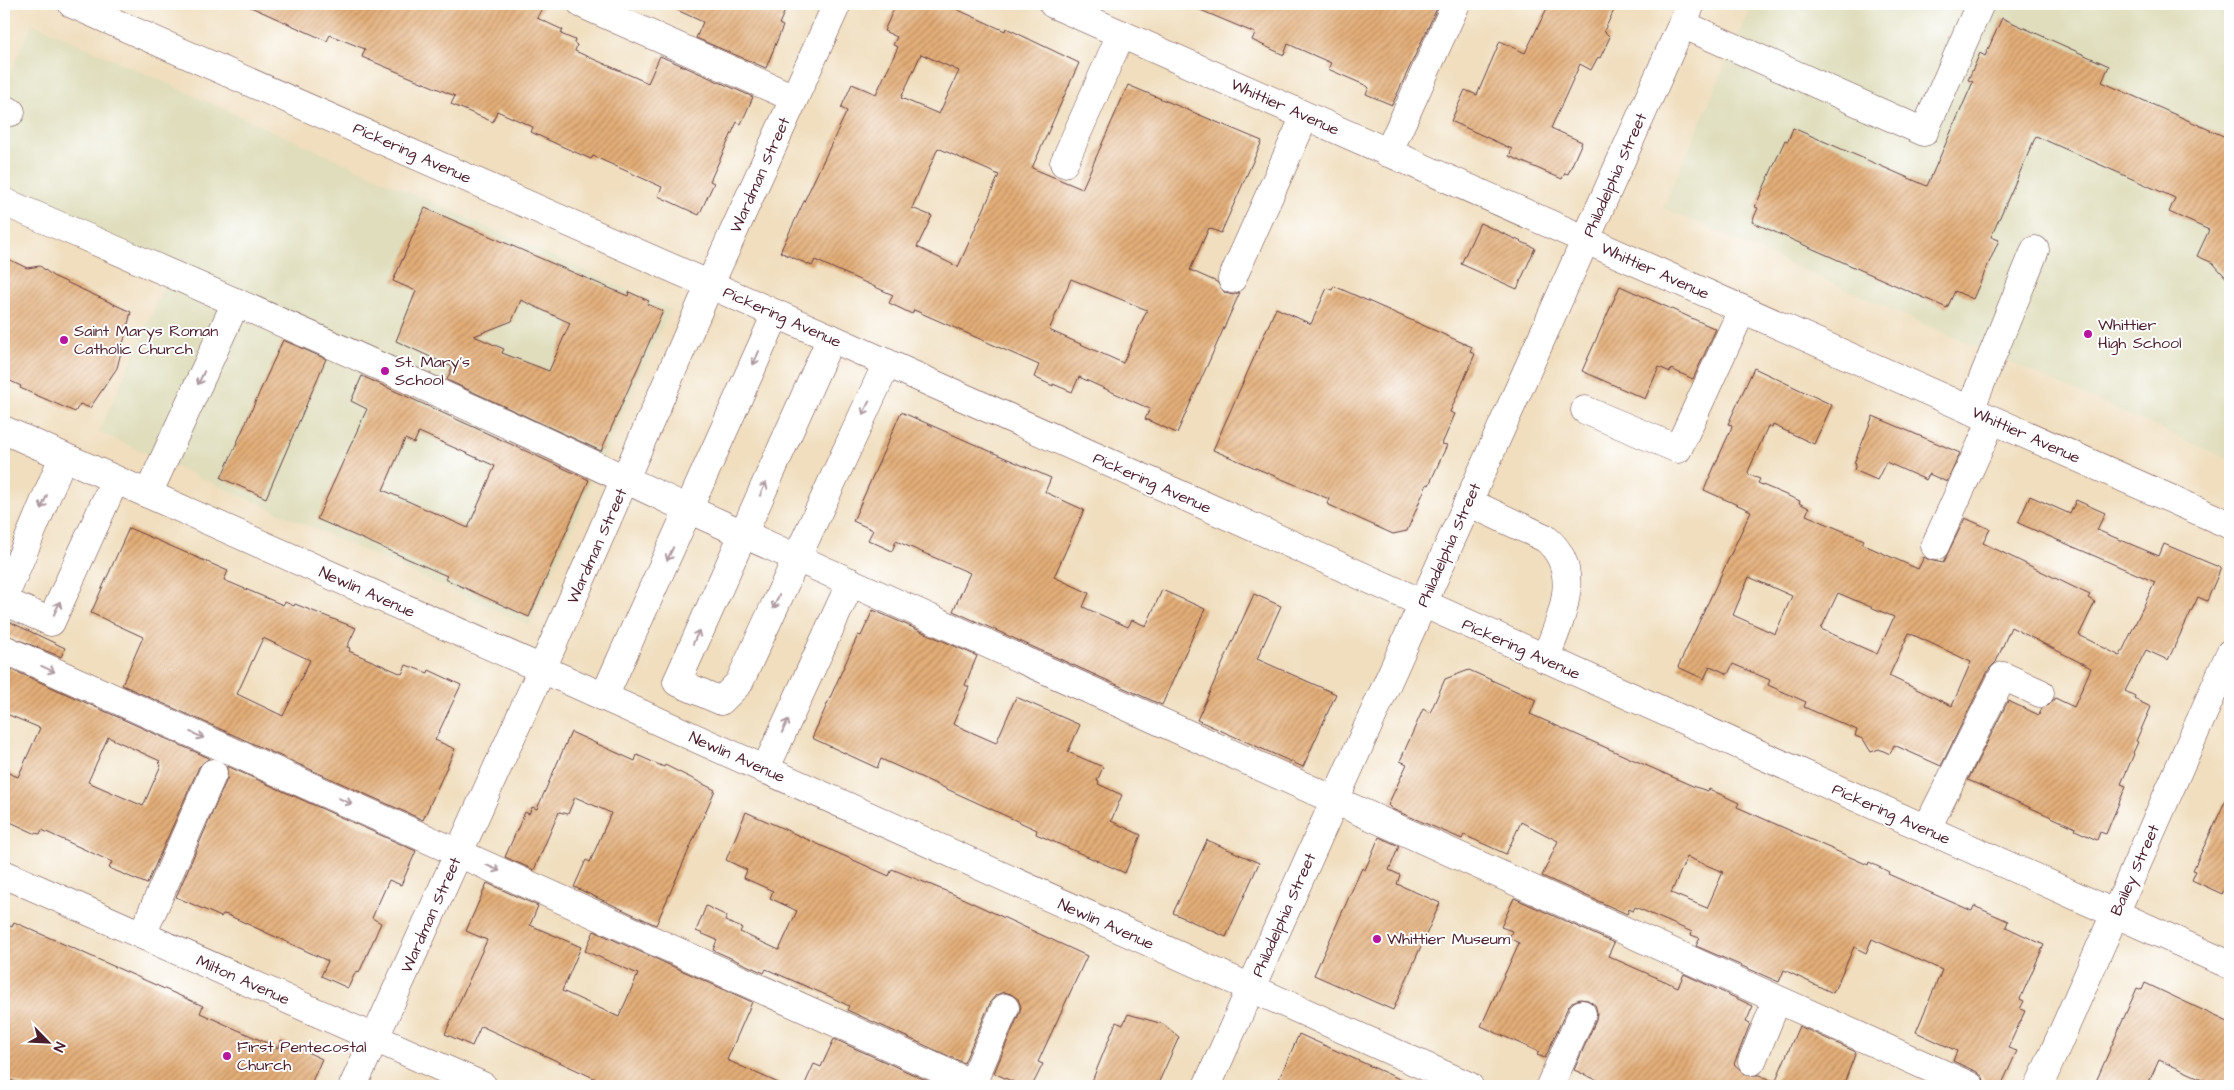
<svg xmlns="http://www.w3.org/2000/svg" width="2234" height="1090" font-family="'Architects Daughter',sans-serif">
  <defs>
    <pattern id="building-hatch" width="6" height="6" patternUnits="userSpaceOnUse" patternTransform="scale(1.25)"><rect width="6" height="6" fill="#e3ae78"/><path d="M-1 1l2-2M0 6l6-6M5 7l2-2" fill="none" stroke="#ba8d63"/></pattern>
  </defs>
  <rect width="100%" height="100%" fill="#fff"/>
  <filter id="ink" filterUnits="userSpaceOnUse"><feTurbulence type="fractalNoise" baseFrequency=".02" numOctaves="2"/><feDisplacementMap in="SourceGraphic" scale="10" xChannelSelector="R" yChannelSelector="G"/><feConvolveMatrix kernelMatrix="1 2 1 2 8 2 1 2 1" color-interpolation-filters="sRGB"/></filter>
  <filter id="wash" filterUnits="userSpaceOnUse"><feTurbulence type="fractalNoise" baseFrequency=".0096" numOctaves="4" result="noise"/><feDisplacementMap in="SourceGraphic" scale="20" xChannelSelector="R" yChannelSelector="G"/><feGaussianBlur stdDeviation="1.12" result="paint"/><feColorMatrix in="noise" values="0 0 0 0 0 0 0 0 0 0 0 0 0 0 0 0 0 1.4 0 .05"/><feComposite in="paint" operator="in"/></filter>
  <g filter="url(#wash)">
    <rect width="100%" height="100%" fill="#f0debe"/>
    <g fill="#dfddbb">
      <polygon points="1752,4 2230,4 2230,460 1663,208"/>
      <polygon points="32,23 670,309 529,625 99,432 165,284 4,211 4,87"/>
    </g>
    <g id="blocks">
      <g fill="url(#building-hatch)" fill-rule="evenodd">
        <polygon points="244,4 544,4 537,18 563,30 561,34 575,40 574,43 577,45 575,51 648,83 660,56 753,97 741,124 737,122 710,181 714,183 699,215 658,196 662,187 593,156 591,159 561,146 531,132 533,127 497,111 493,122 451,104 455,96 362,57 365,49 330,35 327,41"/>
        <polygon points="664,4 788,4 779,24 783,26 766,68 696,38 703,22"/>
        <path d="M896 4H945L1005 31 1006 28 1079 63 1032 168 1082 189 1128 85 1262 141 1221 233 1209 228 1190 270 1217 282 1225 293 1233 295 1240 292 1177 433 1145 419 1150 409 1079 377 1072 392 1053 384V386L1034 377 1039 365 914 310 912 314 889 303 893 295 815 260 812 266 780 252 847 111 841 108 852 84 876 94 898 47 893 45 897 37 884 31ZM921 54 959 71 939 114 901 98ZM938 148 999 175 958 267 917 247 932 216 912 208ZM1071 279 1147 310 1123 363 1049 330Z"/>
        <polygon points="1186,4 1439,4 1392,105 1366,94 1369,88 1367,86 1328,69 1331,63 1288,44 1284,55 1252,40 1255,33"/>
        <polygon points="1549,4 1617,4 1604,31 1610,37 1600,58 1598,57 1591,70 1580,64 1551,128 1582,142 1568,174 1565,173 1562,179 1509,156 1512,149 1451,121 1465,90 1477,95 1500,41 1525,53"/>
        <polygon points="2002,18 2109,66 2102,82 2230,139 2230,282 2213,263 2197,256 2209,230 2169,212 2175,198 2036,136 1991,237 1999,240 1973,299 1955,291 1947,308 1752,222 1758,208 1755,207 1785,140 1788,141 1793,128 1927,186 1973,82 1968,80 1980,53 1985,56"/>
        <path d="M425 208 602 285 628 296 629 292 649 301 647 304 663 311 601 451 447 380 452 367 396 341 416 291 393 281ZM521 300 570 323 549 371 502 353 504 349 474 336 512 321Z"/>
        <polygon points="1480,223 1535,248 1517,289 1461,264"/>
        <polygon points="4,257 27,268 40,266 53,276 131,312 117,368 90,408 80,404 75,412 20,388 21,386 4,378"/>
        <polygon points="1334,286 1472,347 1470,352 1475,354 1450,412 1455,414 1442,444 1447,445 1429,485 1427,484 1407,531 1393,534 1327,504 1329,499 1213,450 1276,308 1311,324 1327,288 1332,290"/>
        <polygon points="1620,286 1716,329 1693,379 1671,369 1670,372 1659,367 1645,399 1582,371"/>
        <polygon points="283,340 326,359 266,498 221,478"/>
        <path d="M1754 368 1832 405 1814 444 1773 425 1772 428 1768 426 1748 472 1749 475 1760 479 1758 483 1800 501 1799 503 1809 508 1806 515 1864 540 1862 544 1918 569 1924 557 1929 560 1943 563 1965 518 1990 529 1983 543 2090 595 2088 598 2095 602 2079 635 2120 656 2155 582 2018 523 2030 496 2070 514 2076 500 2105 513 2097 530 2159 556 2164 544 2221 568 2207 601 2198 597 2168 660 2146 650 2125 691 2135 696 2134 699 2151 707 2136 741 2138 742 2133 753 2134 754 2121 784 2126 786 2106 834 2100 832 2097 840 2075 830 2076 828 1968 780 2008 701 2039 715 2042 708 2049 705 2055 698 2074 707 2091 668 2011 627 1996 662 1989 669 1941 766 1894 745 1890 754 1879 749 1871 752 1863 739 1855 736 1857 730 1804 707 1806 702 1768 685 1770 680 1733 664 1728 674 1710 666 1704 679 1678 667 1751 511 1704 490 1731 429 1732 425 1728 424ZM1749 577 1792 596 1775 634 1733 615ZM1838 593 1894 617 1877 654 1821 629ZM1909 633 1971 662 1952 706 1889 676Z"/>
        <path d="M362 376 589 480 529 617 445 579 447 576 317 519 367 409 351 401ZM419 432 495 466 468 528 383 490 405 439 414 443Z"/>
        <polygon points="901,412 1051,478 1045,492 1084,510 1054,577 1089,593 1083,607 1128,627 1132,620 1146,626 1162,590 1205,609 1162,705 953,611 970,573 896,541 892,551 868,540 873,530 853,521"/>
        <polygon points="1873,416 1960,453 1947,482 1929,474 1926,480 1886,462 1877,480 1854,470 1856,464 1854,463"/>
        <path d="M129 528 228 571 224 580 283 605 285 602 294 606 295 604 356 628 347 647 350 648 349 651 402 674 406 665 428 673 429 670 461 685 435 740 455 749 423 820 122 685 143 637 91 613ZM263 638 310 660 283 716 237 694Z"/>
        <polygon points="1254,594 1281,606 1257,659 1336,694 1303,767 1197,720"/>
        <polygon points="873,610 977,656 965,685 969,687 953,724 996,743 1016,697 1080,725 1068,752 1103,767 1097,781 1099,782 1098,784 1122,795 1111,821 1141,835 1125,873 1036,834 1037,830 881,759 877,768 812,738 858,635 861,636"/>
        <polygon points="4,619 65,648 61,657 4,634"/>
        <path d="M4 666 209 758 199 767 147 884 109 868 112 862 42 830 40 834 34 833 4 819V771L18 777 40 728 4 713ZM108 737 160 761 159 764 161 765 143 806 88 782Z"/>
        <path d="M1469 670 1536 700 1530 714 1695 787 1708 791 1709 789 1739 803 1737 807 1868 865 1869 862 1889 872 1888 874 1972 911 1974 906 2008 921 2006 927 2044 945 2020 999 2024 1001 2020 1009 2025 1011 2008 1048 2017 1051 2001 1086H1985L1983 1077 1977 1072 1953 1061 1957 1051 1916 1032 1942 970 1872 939 1866 953 1854 947 1833 993 1784 970 1779 982 1696 946 1700 938 1691 935 1692 932 1635 907 1633 911 1629 909 1627 914 1542 876 1558 841 1521 822 1506 854 1464 835 1462 839 1392 809 1388 805 1407 764 1400 761 1423 709 1430 713 1445 679ZM1687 857 1723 872 1707 908 1671 893Z"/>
        <polygon points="571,732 635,761 637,755 664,767 665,765 715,790 656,925 574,887 586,860 590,862 611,813 575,797 568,814 559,812 534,870 505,857 525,812 529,814 532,807 537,809"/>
        <polygon points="227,766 416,851 401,885 389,880 372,918 381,923 359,973 356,971 348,988 321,976 328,961 228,915 223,914 221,917 176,897 227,779"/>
        <polygon points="2230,791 2230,876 2222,894 2192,880 2196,871 2193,870"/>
        <polygon points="746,812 889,876 892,869 953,894 1087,956 1038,1062 1043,1064 1032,1086 1022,1086 994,1073 1019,1014 1021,1007 1018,999 1011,994 1004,992 996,995 991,1001 964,1063 847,1010 849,1006 831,997 766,969 764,973 713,950 717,940 696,931 706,906 727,916 725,921 742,928 740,932 779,950 797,911 770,898 773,891 744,878 747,870 726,860"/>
        <polygon points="1379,837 1399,846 1389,870 1400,875 1397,884 1440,903 1393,1010 1314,975 1362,868 1365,870"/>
        <polygon points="1207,840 1259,863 1226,937 1173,913"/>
        <polygon points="487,883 538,906 530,925 581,947 562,991 619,1017 638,974 585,951 594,931 752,1002 727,1060 785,1086 592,1086 596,1079 481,1026 472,1046 445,1034 487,940 466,931"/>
        <polygon points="1514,898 1614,943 1608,956 1635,968 1678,987 1684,974 1753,1006 1746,1022 1750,1024 1734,1064 1746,1075 1759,1075 1775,1082 1799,1026 1856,1052 1843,1086 1611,1086 1574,1070 1596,1020 1597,1012 1595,1005 1588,1000 1580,999 1572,1002 1568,1007 1545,1058 1537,1055 1539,1052 1481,1026 1519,943 1509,938 1512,931 1501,927"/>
        <polygon points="14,922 203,1006 200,1013 278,1048 281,1040 322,1059 310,1086 25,1086 4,1077 4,923 12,927"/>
        <polygon points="2145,983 2230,1023 2230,1086 2218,1086 2159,1060 2147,1086 2094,1086 2137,988 2142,990"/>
        <polygon points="1128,1014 1163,1024 1179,1037 1157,1086 1090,1086 1116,1022 1123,1025"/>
        <polygon points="1299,1034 1415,1086 1276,1086"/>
        <polygon points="834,1039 939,1086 804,1086 814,1064 821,1067"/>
      </g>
    </g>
  </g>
  <g filter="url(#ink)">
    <use href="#blocks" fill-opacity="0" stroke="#633c41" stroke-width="1"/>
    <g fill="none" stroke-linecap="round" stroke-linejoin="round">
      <g stroke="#633c41" stroke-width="29">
        <g id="minor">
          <polyline points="72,4 831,338 2230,965"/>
          <polyline points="582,4 794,98"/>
          <polyline points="1053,4 2230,525"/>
          <polyline points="1682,24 1924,132 1980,4"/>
          <polyline points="4,109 11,112"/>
          <polyline points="1388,153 1456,4"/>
          <polyline points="1064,163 1121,34"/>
          <path d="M4 202C234 300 464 402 690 510L1970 1086"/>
          <polyline points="1232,279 1305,116"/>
          <polyline points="831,338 677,682 721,701 739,683 887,363"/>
          <polyline points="1585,410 1678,449 1742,310"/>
          <polyline points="1970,410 2035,250"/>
          <polyline points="4,430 542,669 1469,1086"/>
          <polyline points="148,494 236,302"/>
          <path d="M1468 502 1545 538C1585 570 1560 621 1545 659"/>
          <polyline points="1935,546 1992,420"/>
          <polyline points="4,598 63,457"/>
          <polyline points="4,601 51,622 115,480"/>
          <polyline points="4,649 977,1086"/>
          <polyline points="604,697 776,314"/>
          <polyline points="765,770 851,582"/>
          <polyline points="1926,830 2003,676 2040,693"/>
          <polyline points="4,874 483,1086"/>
          <polyline points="142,935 213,773"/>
          <polyline points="1752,1061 1777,1000"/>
          <polyline points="972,1084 1005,1008"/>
          <polyline points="353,1086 542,669 710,284 837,4"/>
          <polyline points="1207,1086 1691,4"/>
          <polyline points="1550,1086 1582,1014"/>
          <polyline points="2039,1086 2230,653"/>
        </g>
      </g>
      <use href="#minor" stroke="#fff" stroke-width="28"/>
    </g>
    <defs><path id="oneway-shaft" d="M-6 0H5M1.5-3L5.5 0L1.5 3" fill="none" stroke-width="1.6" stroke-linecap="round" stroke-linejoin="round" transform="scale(1.25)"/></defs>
    <g stroke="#ae9aa0">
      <use href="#oneway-shaft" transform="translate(756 358) rotate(114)"/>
      <use href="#oneway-shaft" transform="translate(201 378) rotate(115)"/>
      <use href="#oneway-shaft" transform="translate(866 408) rotate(115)"/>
      <use href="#oneway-shaft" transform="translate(763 489) rotate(-65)"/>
      <use href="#oneway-shaft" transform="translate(44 502) rotate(113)"/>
      <use href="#oneway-shaft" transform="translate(670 554) rotate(115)"/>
      <use href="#oneway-shaft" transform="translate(776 602) rotate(114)"/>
      <use href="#oneway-shaft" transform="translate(57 608) rotate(-65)"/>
      <use href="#oneway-shaft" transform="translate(696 637) rotate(-66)"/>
      <use href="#oneway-shaft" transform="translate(48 669) rotate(24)"/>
      <use href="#oneway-shaft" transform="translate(785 726) rotate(-65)"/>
      <use href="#oneway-shaft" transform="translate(197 735) rotate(24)"/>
      <use href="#oneway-shaft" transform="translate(345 801) rotate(24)"/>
      <use href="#oneway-shaft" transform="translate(493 868) rotate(24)"/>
    </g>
  </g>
  <g fill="#b5179e" stroke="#fff" stroke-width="2">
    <circle cx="2088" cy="334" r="5"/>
    <circle cx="64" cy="340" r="5"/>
    <circle cx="385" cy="371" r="5"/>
    <circle cx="1377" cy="939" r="5"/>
    <circle cx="227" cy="1056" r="5"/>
  </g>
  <g text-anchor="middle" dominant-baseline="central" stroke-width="4" stroke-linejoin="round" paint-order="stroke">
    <g font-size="16" fill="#4a1f2b" stroke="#fff">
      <text transform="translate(1285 107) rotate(24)">Whittier Avenue</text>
      <text transform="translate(412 153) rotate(24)">Pickering Avenue</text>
      <text transform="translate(760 175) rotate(-66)">Wardman Street</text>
      <text transform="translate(1615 175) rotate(-66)">Philadelphia Street</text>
      <text transform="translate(1655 271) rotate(24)">Whittier Avenue</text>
      <text transform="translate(782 317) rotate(24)">Pickering Avenue</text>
      <text transform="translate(2026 435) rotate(24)">Whittier Avenue</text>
      <text transform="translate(1152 483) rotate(24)">Pickering Avenue</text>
      <text transform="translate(1449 545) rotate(-66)">Philadelphia Street</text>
      <text transform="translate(597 546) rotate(-66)">Wardman Street</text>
      <text transform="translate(367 592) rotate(24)">Newlin Avenue</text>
      <text transform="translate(1521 649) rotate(24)">Pickering Avenue</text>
      <text transform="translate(737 757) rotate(24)">Newlin Avenue</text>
      <text transform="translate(1891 814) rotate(24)">Pickering Avenue</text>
      <text transform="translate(2135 870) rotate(-66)">Bailey Street</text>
      <text transform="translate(431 915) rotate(-66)">Wardman Street</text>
      <text transform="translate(1284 915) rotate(-66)">Philadelphia Street</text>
      <text transform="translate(1106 924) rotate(24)">Newlin Avenue</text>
      <text transform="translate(243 980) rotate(24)">Milton Avenue</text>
    </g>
    <g font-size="16" fill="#4a1f2b" stroke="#fff" text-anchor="start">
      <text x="2098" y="325">Whittier<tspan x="2098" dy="18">High School</tspan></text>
      <text x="74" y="331">Saint Marys Roman<tspan x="74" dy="18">Catholic Church</tspan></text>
      <text x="395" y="362">St. Mary's<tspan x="395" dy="18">School</tspan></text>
      <text x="1387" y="939">Whittier Museum</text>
      <text x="237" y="1047">First Pentecostal<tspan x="237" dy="18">Church</tspan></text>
    </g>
  </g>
  <rect width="2234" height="1090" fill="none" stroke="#fff" stroke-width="20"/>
  <g transform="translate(48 1042) rotate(114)" stroke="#ffffff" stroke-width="4" paint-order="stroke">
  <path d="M0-4L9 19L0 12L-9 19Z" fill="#4a1f2b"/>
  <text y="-8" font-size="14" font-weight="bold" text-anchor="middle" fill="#4a1f2b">N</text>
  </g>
</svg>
